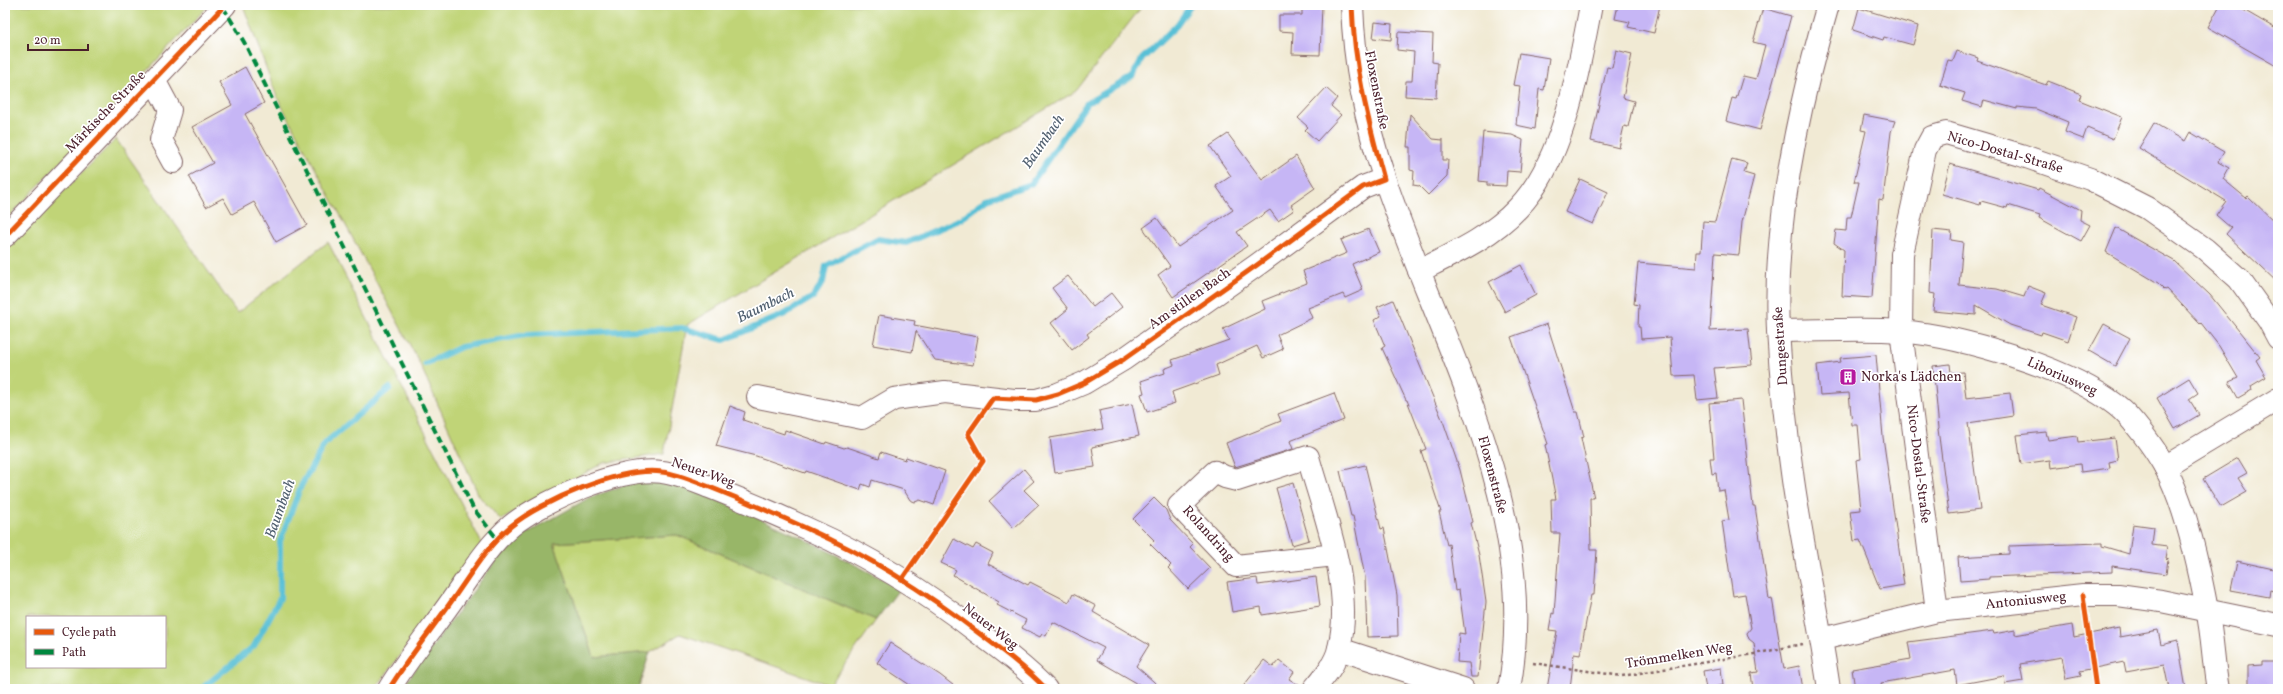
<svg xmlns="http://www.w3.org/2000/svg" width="2283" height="694" font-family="Vollkorn,serif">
  <rect width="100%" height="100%" fill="#fff"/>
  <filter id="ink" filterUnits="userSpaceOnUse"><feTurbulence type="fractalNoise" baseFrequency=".025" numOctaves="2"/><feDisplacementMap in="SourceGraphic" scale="8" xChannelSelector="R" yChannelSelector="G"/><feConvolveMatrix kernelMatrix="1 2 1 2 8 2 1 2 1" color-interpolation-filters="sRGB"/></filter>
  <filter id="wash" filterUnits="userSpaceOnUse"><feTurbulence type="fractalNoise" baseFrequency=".012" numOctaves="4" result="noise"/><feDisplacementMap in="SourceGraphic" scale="16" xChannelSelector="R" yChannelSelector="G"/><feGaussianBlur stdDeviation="0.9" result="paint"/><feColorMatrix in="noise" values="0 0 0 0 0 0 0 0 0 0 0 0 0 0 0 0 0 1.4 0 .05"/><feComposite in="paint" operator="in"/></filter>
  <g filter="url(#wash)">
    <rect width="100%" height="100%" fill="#f1ead4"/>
    <g fill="#c0d477" stroke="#857a51" fill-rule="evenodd">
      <polygon points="5,5 209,5 5,221"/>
      <polygon points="247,5 1143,5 1076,91 687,325 664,454 603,463 501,520 479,496 418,360 277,97 244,8"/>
      <path d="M116 139 237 313 328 242 482 544 375 689H5V250ZM27 617H165V667H27Z"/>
      <polygon points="677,535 876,620 830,685 680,634 650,652 594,657 554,543"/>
    </g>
    <polygon fill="#98b668" stroke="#716a4a" points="669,477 805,539 900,588 876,620 677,535 554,543 594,657 650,652 638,689 401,689 508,544 587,499 635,481"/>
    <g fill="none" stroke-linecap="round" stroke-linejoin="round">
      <g stroke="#58c0d6" stroke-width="6">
        <polyline points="425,364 461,347 525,335 682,328 724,340 785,314 813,297 823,282 826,266 877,239 906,243 961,219 987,199 1031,184 1087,103 1132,77 1142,59 1177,25 1191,5"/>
        <polyline points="201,689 254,646 280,598 280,541 301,486 325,443 390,388"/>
      </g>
    </g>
    <g id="blocks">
      <g fill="#c6b6f5">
        <polygon points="1618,5 1660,5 1654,33 1628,27 1630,22 1615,19"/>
        <polygon points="2220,5 2235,5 2278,30 2278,67 2208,27"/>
        <polygon points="1302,6 1322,6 1320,55 1292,54 1293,32 1279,31 1279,15 1302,15"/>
        <polygon points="1763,8 1791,16 1760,130 1726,121 1732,98 1736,99 1743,76 1756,79 1765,45 1753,42"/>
        <polygon points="1859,8 1918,26 1913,45 1884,37 1883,40 1853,30"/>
        <polygon points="1375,22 1392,24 1391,40 1373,38"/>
        <polygon points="1398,32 1433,34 1432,62 1438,63 1436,98 1405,96 1406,81 1412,81 1414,52 1397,50"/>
        <polygon points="1616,50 1632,54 1623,98 1634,101 1628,127 1624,126 1619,148 1591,141 1607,67 1612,68"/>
        <polygon points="1957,51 1978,58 1977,61 2046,85 2048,81 2081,94 2079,100 2122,117 2113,139 2087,128 2083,139 2065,132 2068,122 2036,109 2017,107 2017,109 1984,100 1982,107 1962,101 1965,93 1940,85 1948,60 1953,61"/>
        <polygon points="1519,53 1549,58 1544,90 1539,89 1535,129 1516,125 1520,86 1513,85"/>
        <polygon points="245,67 264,103 245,114 307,225 276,242 254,202 232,214 223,198 206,207 189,176 213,163 192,127 232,105 219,82"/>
        <polygon points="1326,88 1337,98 1331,106 1341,115 1317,141 1305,130 1308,127 1298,118"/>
        <polygon points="1410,114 1433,139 1443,140 1443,160 1448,160 1447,176 1428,195 1419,186 1413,185 1414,171 1410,170 1410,147 1407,147"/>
        <polygon points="1864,115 1895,121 1891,132 1883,200 1879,199 1872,298 1842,296 1844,250 1834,243 1836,230 1846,231 1847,217 1851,217 1859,182 1854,182 1866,131 1861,130"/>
        <polygon points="2154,123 2185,141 2190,132 2224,152 2218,162 2229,168 2223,179 2246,198 2248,196 2278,225 2278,283 2226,234 2231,228 2216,215 2226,201 2139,148"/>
        <polygon points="1483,132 1512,135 1523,140 1520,172 1507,171 1506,186 1487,185 1487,182 1479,181"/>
        <polygon points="1228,134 1262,180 1296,156 1315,188 1291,205 1294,210 1278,221 1270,210 1237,232 1247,246 1173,297 1158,275 1170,266 1143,228 1157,218 1178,247 1233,210 1216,186 1231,176 1210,146"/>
        <polygon points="1732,159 1747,163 1744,173 1754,176 1742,222 1739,255 1715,253 1710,331 1748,329 1752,365 1714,368 1718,398 1697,400 1694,375 1673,376 1670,337 1641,339 1640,327 1638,327 1639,305 1634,304 1638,263 1696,268 1697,252 1701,252 1703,221 1715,222"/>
        <polygon points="1950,164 2038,190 2039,188 2081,210 2080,220 2090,225 2081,241 2039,218 2040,215 2008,205 2007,208 1981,201 1980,205 1942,194"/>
        <polygon points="1580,179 1608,192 1593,224 1565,212"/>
        <polygon points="2116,228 2174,261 2210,295 2260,357 2256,360 2266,377 2251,386 2252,390 2238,398 2229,382 2238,378 2219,346 2201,323 2200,324 2167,289 2165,290 2158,283 2106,252"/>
        <polygon points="1369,229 1379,252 1352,264 1363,290 1345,298 1343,294 1308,308 1312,318 1277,335 1283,349 1263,358 1257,346 1216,365 1219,375 1172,392 1175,403 1147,412 1141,394 1144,393 1141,381 1165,373 1164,369 1174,365 1172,360 1229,340 1223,329 1265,309 1262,301 1307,283 1303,271 1347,253 1341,240"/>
        <polygon points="1933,230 1952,232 1951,240 1963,242 1959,285 1997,289 2024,297 2028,286 2046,293 2041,305 2076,317 2068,341 2042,332 2041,335 2010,325 1976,305 1976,315 1933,311 1935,294 1930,293"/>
        <polygon points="1521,265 1536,295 1505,312 1489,282"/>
        <polygon points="1068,276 1093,307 1111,293 1122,307 1087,334 1089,337 1072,350 1051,323 1068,309 1052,288"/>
        <polygon points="1393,300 1444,424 1460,470 1473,522 1471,523 1479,555 1486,602 1478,677 1471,677 1469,663 1457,662 1459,633 1465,634 1459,590 1455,591 1449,544 1447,545 1439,512 1441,512 1421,451 1426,449 1407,400 1406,400 1382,348 1385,346 1374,320 1381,316 1377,307"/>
        <polygon points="879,315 915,321 914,325 978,337 973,365 935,360 916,331 912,352 873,345"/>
        <polygon points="1547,324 1575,412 1578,412 1584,437 1581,438 1594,498 1590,498 1591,550 1597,550 1594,595 1591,595 1580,655 1574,654 1570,689 1547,689 1557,631 1549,630 1552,613 1554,614 1560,533 1552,533 1551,499 1556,499 1545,445 1548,444 1511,337"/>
        <polygon points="2104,324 2130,338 2115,366 2089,351"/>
        <polygon points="1876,355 1883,437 1904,585 1880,589 1860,540 1854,541 1850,511 1861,510 1856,460 1861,459 1858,425 1852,425 1849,393 1820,395 1817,365 1841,362 1840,358"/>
        <polygon points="1950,364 1951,373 1963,372 1966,398 2010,393 2013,416 1968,423 1980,510 1949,514 1938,429 1939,428 1933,366"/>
        <polygon points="2189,378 2198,393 2189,399 2199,415 2175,429 2157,398"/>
        <polygon points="1334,393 1344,420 1290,441 1293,449 1235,467 1226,443 1281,421 1278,414"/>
        <polygon points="1741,400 1753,506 1755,506 1769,599 1772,598 1784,669 1799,666 1803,689 1753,689 1751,673 1758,672 1754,643 1749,639 1747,633 1751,628 1745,594 1733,596 1722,521 1729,520 1724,490 1718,491 1716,473 1712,474 1710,458 1714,458 1709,403"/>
        <polygon points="1132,404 1139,436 1092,447 1095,467 1055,473 1050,438 1103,429 1099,411"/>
        <polygon points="730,406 745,412 743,420 784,434 785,430 825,444 826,442 844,448 847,447 879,458 881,452 905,460 906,457 945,471 934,505 920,500 915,502 910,500 904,490 872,480 870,487 862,484 860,490 806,471 805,473 756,456 716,446"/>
        <polygon points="2046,432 2048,440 2077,436 2078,442 2115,438 2118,460 2109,462 2110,468 2081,472 2080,464 2051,468 2050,460 2021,464 2017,435"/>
        <polygon points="2238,458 2247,473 2238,478 2247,492 2221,507 2203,479"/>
        <polygon points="1365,465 1381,529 1384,528 1397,595 1398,636 1367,637 1365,577 1353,516 1351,516 1340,471"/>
        <polygon points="1024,469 1034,481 1024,490 1039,505 1014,528 989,501"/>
        <polygon points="1293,483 1309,540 1292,545 1276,488"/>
        <polygon points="1154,498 1166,510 1170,520 1193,544 1190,547 1210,568 1188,589 1168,568 1171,565 1150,544 1154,540 1133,519"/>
        <polygon points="2133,524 2154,527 2152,545 2167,547 2165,558 2168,559 2166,574 2112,566 2112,572 1989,577 1989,579 1960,581 1958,557 2009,554 2009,546 2102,543 2102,546 2129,554"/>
        <polygon points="954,539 973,549 976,544 993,553 988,564 1028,585 1030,582 1069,602 1073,594 1096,606 1093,612 1149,645 1136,666 1162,689 1147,689 1097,660 1104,648 1053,622 1046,636 1042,634 1040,637 1022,628 1026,620 997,605 999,602 953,575 956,570 941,563"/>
        <polygon points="2237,561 2278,570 2278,592 2270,590 2269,597 2231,590"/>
        <polygon points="1316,577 1320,606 1262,615 1261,607 1232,612 1227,582 1257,578 1258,585"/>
        <polygon points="2072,625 2074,637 2119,628 2120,637 2158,630 2161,645 2178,641 2186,689 2169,689 2164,665 2126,672 2124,662 2080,671 2081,676 2066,679 2062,657 2020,664 2023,681 2005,684 2004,676 1957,685 1955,670 1881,683 1882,689 1855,689 1852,669 1911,659 1908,642 1993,631 1994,634 2015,630 2015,635"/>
        <polygon points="890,643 940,675 958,689 916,689 877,663"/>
        <polygon points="1264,660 1273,667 1279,660 1294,672 1289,679 1302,687 1302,689 1241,689"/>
        <polygon points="2262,662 2278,662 2278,686 2248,687 2248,666 2262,665"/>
        <polygon points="1721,668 1723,685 1706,689 1703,671"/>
      </g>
    </g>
  </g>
  <g filter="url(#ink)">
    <use href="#blocks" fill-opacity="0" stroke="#846666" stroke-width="1"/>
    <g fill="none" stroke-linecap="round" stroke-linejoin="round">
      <g stroke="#846666" stroke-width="24">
        <g id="minor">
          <path d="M1352 5C1354 64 1366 124 1385 180 1440 343 1542 511 1509 689"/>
          <path d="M1828 5C1798 107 1773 224 1778 331 1781 380 1786 431 1793 480 1803 550 1819 619 1829 689"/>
          <polyline points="154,80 170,110 161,140 173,162"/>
          <path d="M1419 271C1453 254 1491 237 1518 208 1564 161 1579 68 1591 5"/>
          <path d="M1778 331C1819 331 1861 328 1901 331 1963 337 2067 367 2116 405 2132 417 2155 449 2165 467 2186 506 2199 567 2207 610 2213 636 2213 663 2218 689"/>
          <polyline points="758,397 862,418 894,399 945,392 1014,400 1036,400 1058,394 1084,383 1124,359 1257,265 1363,187 1384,179"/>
          <polyline points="2165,467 2278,399"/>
          <polyline points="1937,611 1901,331 1902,254 1925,150 1932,137 1946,133 2021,155 2090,179 2147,208 2205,249 2239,279 2269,321 2278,338"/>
          <polyline points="1822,639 1937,611 2083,595 2118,595 2161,601 2278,625"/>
          <polyline points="1339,649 1463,689"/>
          <path d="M389 689C408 658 432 629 453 599 470 575 488 545 511 526 541 501 623 466 662 472 679 474 696 482 712 488 745 501 778 515 810 530 871 557 927 593 980 634 1003 651 1026 668 1046 689"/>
          <path d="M1314 689C1324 677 1336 663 1339 648 1354 589 1324 514 1308 457L1237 480 1225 477 1215 472 1179 506 1236 566 1335 555"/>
        </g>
      </g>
      <g stroke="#846666" stroke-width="24">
        <polyline id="major" points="5,236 225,5"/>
      </g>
      <g stroke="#846666" stroke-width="2.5" stroke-dasharray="3 3" stroke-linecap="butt">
        <polyline points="914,562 983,461 968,434 981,417"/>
        <polyline points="1533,663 1622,676 1754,654 1802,644"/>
      </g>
      <use href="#minor" stroke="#fff" stroke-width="22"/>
      <use href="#major" stroke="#fff" stroke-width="22"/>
      <polyline stroke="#00873e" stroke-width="4" stroke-dasharray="8 4" stroke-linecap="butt" points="223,7 244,42 473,508 498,540"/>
      <g stroke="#fff" stroke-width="8">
        <g id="cycleway">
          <polyline points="5,236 225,5"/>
          <path d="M902 579 983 461 968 434 993 398 1036 400 1058 394 1084 383 1124 359 1257 265 1363 187 1384 179C1368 121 1354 65 1352 5"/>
          <polyline points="2083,595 2096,689"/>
          <path d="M389 689C408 658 432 629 453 599 470 575 488 545 511 526 541 501 623 466 662 472 679 474 696 482 712 488 745 501 778 515 810 530 871 557 927 593 980 634 1003 651 1026 668 1046 689"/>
        </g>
      </g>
      <use href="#cycleway" stroke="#e8590c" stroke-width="5"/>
    </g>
  </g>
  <defs>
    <g id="building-square" transform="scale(0.9)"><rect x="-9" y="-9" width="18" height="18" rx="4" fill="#b5179e" stroke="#fff"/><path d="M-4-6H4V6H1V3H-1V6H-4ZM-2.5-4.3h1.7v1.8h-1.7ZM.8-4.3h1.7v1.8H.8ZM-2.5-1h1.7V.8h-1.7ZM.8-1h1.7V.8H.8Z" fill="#fff"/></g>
  </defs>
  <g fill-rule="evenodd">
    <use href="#building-square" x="1848" y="377"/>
  </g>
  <g text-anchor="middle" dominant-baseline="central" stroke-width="3.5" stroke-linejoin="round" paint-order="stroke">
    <g font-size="14" fill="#4a1f2b" stroke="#fff">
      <text transform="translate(1376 90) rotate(79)">Floxenstraße</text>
      <text transform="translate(106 112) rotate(-46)">Märkische Straße</text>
      <text transform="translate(2005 153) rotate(16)">Nico-Dostal-Straße</text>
      <text transform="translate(1190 299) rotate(-35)">Am stillen Bach</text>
      <text transform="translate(1781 346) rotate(-94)">Dungestraße</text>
      <text transform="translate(2062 377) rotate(24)">Liboriusweg</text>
      <text transform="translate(1918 464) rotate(83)">Nico-Dostal-Straße</text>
      <text transform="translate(703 473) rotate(19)">Neuer Weg</text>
      <text transform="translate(1492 475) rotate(75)">Floxenstraße</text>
      <text transform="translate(1208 534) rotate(48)">Rolandring</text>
      <text transform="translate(2026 601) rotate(-6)">Antoniusweg</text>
      <text transform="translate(990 627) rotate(38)">Neuer Weg</text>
      <text transform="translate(1679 656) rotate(-9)">Trömmelken Weg</text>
    </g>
    <g font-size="14" fill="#4a1f2b" stroke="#fff" text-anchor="start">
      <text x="1861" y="377">Norka's Lädchen</text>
    </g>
    <g font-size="15" font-style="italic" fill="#505f6f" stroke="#fff">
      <text transform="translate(1044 142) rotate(-55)">Baumbach</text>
      <text transform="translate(766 306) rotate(-26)">Baumbach</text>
      <text transform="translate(281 509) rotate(-70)">Baumbach</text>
    </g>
  </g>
  <rect width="2283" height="694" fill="none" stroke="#fff" stroke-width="20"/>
  <rect x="26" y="616" width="140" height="52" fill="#ffffff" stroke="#b7a5aa"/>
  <rect x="34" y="629" width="20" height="6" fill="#e8590c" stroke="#b7a5aa"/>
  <text x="62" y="636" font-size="12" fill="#4a1f2b">Cycle path</text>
  <rect x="34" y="649" width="20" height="6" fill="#00873e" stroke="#b7a5aa"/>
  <text x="62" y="656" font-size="12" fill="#4a1f2b">Path</text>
  <path d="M28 44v6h60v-6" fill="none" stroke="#4a1f2b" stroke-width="2"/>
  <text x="34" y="44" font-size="12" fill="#4a1f2b" stroke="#ffffff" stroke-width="3" paint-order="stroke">20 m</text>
</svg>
